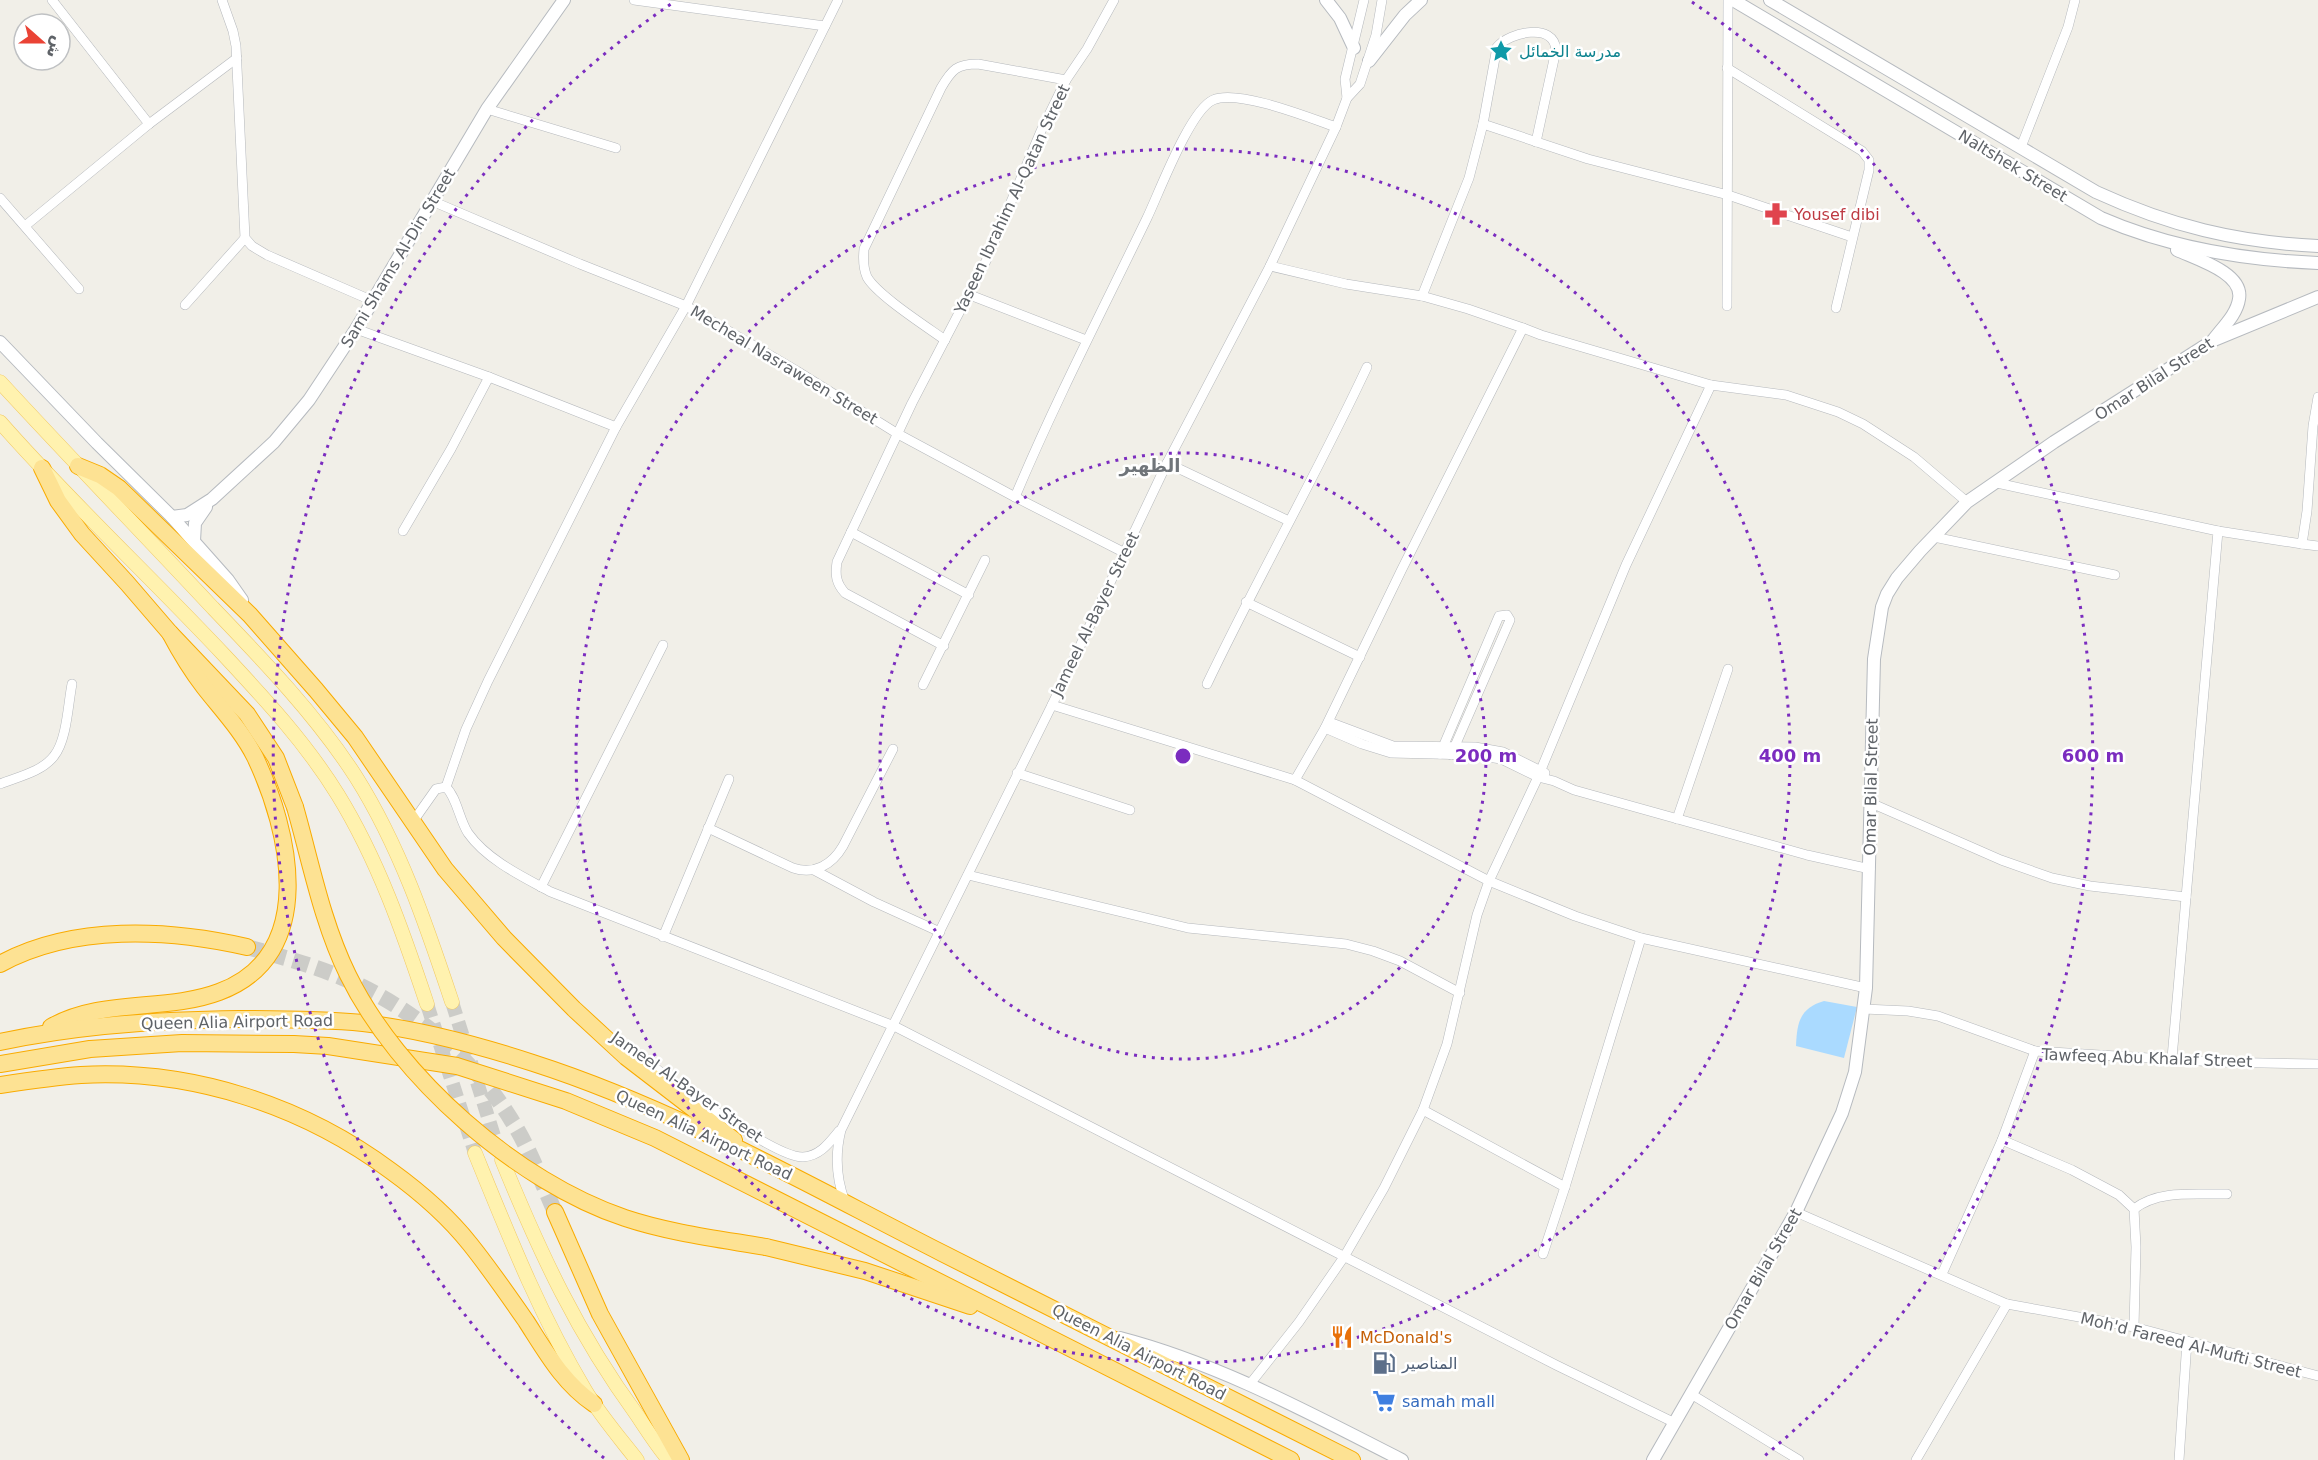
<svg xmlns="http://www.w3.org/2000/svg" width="2318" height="1460" font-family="'DejaVu Sans',Vazirmatn,sans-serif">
  <rect width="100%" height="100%" fill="#f1efe8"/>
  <path fill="#aadaff" d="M1824 1001 1857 1007 1844 1058 1796 1046C1797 1022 1800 1008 1824 1001Z"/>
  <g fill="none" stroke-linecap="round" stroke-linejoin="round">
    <g stroke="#ccccc8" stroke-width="14" stroke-dasharray="14 7" stroke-linecap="butt">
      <polyline points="452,1002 498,1149"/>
      <polyline points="427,1004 475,1153"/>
    </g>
    <path stroke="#ccccc8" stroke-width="16" stroke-dasharray="16 8" stroke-linecap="butt" d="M247 947C279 956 312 965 343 978 410 1006 474 1058 512 1121 530 1149 541 1181 555 1212"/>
    <g stroke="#b5b8bc" stroke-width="10">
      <g id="street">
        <polyline points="52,0 149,124"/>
        <polyline points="222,0 233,31 236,46 245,238 252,246 267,255 373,301"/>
        <polyline points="634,0 825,26"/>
        <polyline points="1727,68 1862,151 1869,160 1869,170 1836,308"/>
        <polyline points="1347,98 1345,79 1364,0"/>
        <polyline points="487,109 616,148"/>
        <polyline points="1483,124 1588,159 1728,195 1852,237"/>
        <polyline points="2021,147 2068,27 2075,0"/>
        <polyline points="0,198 79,289"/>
        <polyline points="432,201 580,264 686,306 797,371 898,434 1015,497 1125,553"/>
        <polyline points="25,226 149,124 237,58"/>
        <polyline points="1270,266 1346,284 1422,296 1468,309 1523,328"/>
        <polyline points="970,295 1086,340"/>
        <path d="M1422 296 1469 178 1483 124 1497 47C1510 32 1554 22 1556 50L1536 142"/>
        <polyline points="185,305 245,238"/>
        <polyline points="1727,306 1728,0"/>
        <polyline points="356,329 489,377"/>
        <path d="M945 340C927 327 877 295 867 277 863 268 863 259 864 249L941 88C952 69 957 64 978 64L1066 80"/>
        <polyline points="1167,463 1289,521"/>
        <polyline points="1997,483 2218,531 2172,1058"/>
        <path d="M1015 497C1055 402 1102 311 1147 218 1159 193 1190 110 1213 100 1238 89 1310 118 1336 127"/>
        <polyline points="403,531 451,449 489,377 616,427 686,306 838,0"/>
        <polyline points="2218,531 2302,544 2307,511 2313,426 2318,397"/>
        <polyline points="851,532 969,595"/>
        <polyline points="1934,537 2115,575"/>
        <polyline points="2302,544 2318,546"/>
        <polyline points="1246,602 1360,657"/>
        <path d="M944 646 845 593C836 583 835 575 837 562L912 403 986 261 1041 131 1066 80 1087 49 1114 0"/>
        <path d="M1207 684C1258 577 1317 474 1367 367"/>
        <polyline points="923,685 985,560"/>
        <polyline points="1052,705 1295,780 1325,728 1401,571 1523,328 1541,335 1711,385 1786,395 1838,412 1863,424 1914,457 1967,502"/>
        <polyline points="1329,722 1393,746 1475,747 1503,752 1545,773"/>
        <polyline points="1325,728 1362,744 1391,753 1474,755 1501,759 1538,777 1554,781 1574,790 1807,855 1870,869"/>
        <polyline points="1440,754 1499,616 1507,615 1510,620 1451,755"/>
        <polyline points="1017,773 1130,810"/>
        <polyline points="1295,780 1489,881 1575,916 1641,938 1866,988"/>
        <path d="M0 784C17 777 42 772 54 756 67 740 68 704 72 684"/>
        <polyline points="446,787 466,729 488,681 616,427"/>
        <polyline points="1871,803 2001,860 2052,878 2090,886 2186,897"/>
        <polyline points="1677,819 1728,669"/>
        <path d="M412 823 436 789 446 787C457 798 459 819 468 833 487 860 523 877 551 892L894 1026 1556 1365 1675 1423"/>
        <path d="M708 828 793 868C814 875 832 865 843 846L893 749"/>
        <polyline points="814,870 874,902 940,932"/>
        <polyline points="968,875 1188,928 1346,944 1373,951 1400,961 1460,993"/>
        <polyline points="541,887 663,645"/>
        <polyline points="663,937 729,779"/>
        <polyline points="1864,1009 1908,1011 1938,1016 2035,1051"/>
        <path d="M617 1039C647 1062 771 1158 803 1157 820 1156 829 1143 839 1131"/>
        <polyline points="1423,1110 1565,1187"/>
        <polyline points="2002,1140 2072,1170 2119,1195 2134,1209 2136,1247 2134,1327"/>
        <path d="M845 1202C836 1178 835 1154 841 1130L1052 705 1167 463 1270 266 1336 127 1347 98 1360 84 1376 35 1382 0"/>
        <path d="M2134 1209C2159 1189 2197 1195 2227 1194"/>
        <polyline points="1796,1212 2007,1304 2134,1327 2318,1376"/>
        <polyline points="1543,1254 1565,1187 1641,938"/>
        <polyline points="1942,1274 2002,1140 2035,1051 2215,1062 2318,1064"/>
        <polyline points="1250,1384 1299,1322 1344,1257 1384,1188 1423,1110 1447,1044 1477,915 1489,881 1538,777 1626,565 1711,385"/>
        <polyline points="1691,1394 1799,1460"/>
        <polyline points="1916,1460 2007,1304"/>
        <polyline points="2179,1460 2187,1341"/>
      </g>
    </g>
    <g stroke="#b6babf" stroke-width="14">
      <g id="secondary">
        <polyline points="1326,0 1340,18 1354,48"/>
        <path d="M1733 0 2101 218C2170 248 2243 260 2318 263"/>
        <path d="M1770 0 2096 192C2170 226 2236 242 2318 246"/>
        <polyline points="1369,61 1405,15 1421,0"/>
        <path d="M2177 250C2196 259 2244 273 2239 299 2237 314 2223 327 2214 339"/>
        <polyline points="0,342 97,443 172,517 228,580 242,600"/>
        <polyline points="172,517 187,515 212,499 274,442 309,400 356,329 487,109 564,0"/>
        <polyline points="194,541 195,523 206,507"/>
        <path d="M1120 1338C1220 1364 1311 1414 1402 1460"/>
        <polyline points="1653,1460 1796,1212 1842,1113 1855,1072 1866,988 1874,659 1882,607 1887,594 1897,578 1920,551 1967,502 2054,442 2214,340 2318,297"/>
      </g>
    </g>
    <g stroke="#f2c960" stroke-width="15">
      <g id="primary">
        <path d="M0 382C70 458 142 532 212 607 262 659 317 716 356 777 400 847 426 924 452 1002"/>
        <path d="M0 422C71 503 150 576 224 655 265 699 306 743 338 795 378 860 403 932 427 1004"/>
        <path d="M475 1153C508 1234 540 1315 585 1390 600 1415 619 1437 637 1460"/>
        <path d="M502 1160C540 1253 577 1333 637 1415 647 1430 657 1446 669 1460"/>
      </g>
    </g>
    <g stroke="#f9ab00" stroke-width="18">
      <g id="highway">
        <polyline points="78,466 100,475 119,488 250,615 316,690 355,737 445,869 504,938 574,1009 626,1057 734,1140"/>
        <polyline points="42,468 58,501 82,534 127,583 170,633 247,714 276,758 295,807"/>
        <path d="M0 964C73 924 168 929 247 947"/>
        <path d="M51 1027C101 998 166 1012 219 992 319 955 290 831 255 757 242 731 222 710 204 687 191 670 180 652 170 633"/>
        <path d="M0 1042C79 1025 158 1020 239 1019 280 1019 322 1019 363 1023 417 1029 481 1046 533 1063 676 1109 808 1185 942 1253 1078 1323 1216 1390 1352 1460"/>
        <polyline points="0,1064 90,1049 182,1043 294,1044 328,1046 457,1066 566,1101 655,1138 1291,1460"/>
        <path d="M0 1085C27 1081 54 1077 81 1075 191 1069 302 1105 391 1171 420 1192 447 1215 470 1244 490 1269 508 1295 526 1321 546 1352 563 1383 594 1404"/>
        <polyline points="555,1212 600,1314 681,1460"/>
        <polyline points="766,1247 865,1271 970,1306"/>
      </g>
    </g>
    <use href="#street" stroke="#fff" stroke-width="9"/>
    <use href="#secondary" stroke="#fff" stroke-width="12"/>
    <use href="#primary" stroke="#fff2af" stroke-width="14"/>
    <use href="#highway" stroke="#fde293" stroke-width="16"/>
    <g stroke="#f9ab00" stroke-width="18" stroke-linecap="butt">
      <path id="highway-bridge" d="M295 807C311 863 322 922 348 975 398 1077 517 1182 625 1218 670 1233 719 1239 766 1247"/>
    </g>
    <use href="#highway-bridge" stroke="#fde293" stroke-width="16"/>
  </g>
  <g fill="none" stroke="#7b2cbf" stroke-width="3" stroke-dasharray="3 6">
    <circle cx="1183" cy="756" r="303"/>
    <circle cx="1183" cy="756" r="607"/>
    <path d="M604 1458A910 910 0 0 1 674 2M1692 2A910 910 0 0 1 1762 1458"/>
  </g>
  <defs>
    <g id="sight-bare" transform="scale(1.8)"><path d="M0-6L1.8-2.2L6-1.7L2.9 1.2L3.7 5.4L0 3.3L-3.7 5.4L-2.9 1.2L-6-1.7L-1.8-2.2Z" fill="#0f9aa8" stroke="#fff" stroke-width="2.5" paint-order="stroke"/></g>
    <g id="pharmacy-bare" transform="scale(1.8)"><path d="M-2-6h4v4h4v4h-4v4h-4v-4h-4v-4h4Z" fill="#e0444e" stroke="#fff" stroke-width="2.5" paint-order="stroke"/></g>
    <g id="restaurant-bare" transform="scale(1.8)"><path d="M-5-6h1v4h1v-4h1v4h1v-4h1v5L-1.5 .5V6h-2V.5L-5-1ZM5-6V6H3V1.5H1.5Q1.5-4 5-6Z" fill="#e8710a" stroke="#fff" stroke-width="2.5" paint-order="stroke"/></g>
    <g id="fuel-bare" transform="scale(1.8)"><path d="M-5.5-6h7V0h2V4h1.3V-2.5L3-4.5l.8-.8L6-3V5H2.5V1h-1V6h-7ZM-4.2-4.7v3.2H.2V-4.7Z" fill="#5c6f8a" stroke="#fff" stroke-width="2.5" paint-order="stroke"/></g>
    <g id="supermarket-bare" transform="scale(1.8)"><path d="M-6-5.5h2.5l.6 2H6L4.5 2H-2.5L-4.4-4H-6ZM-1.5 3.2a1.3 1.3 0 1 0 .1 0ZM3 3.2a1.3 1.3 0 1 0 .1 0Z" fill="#3f7fe0" stroke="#fff" stroke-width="2.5" paint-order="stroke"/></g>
  </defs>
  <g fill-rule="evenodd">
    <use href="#sight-bare" x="1501" y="51"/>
    <use href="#pharmacy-bare" x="1776" y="214"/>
    <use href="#restaurant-bare" x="1342" y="1337"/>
    <use href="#fuel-bare" x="1384" y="1363"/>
    <use href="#supermarket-bare" x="1384" y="1401"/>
  </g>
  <g text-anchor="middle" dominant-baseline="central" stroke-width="5" stroke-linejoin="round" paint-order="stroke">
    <g font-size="16" fill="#0d838f" stroke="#fff" text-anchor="start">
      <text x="1519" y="51">مدرسة الخمائل</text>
    </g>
    <g font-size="16" fill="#5f6368" stroke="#fff">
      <text transform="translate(2013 166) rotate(31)">Naltshek Street</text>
      <text transform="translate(1012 199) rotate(-65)">Yaseen Ibrahim Al-Qatan Street</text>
      <text transform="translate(398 258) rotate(-59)">Sami Shams Al-Din Street</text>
      <text transform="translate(784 365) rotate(31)">Mecheal Nasraween Street</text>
      <text transform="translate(2154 379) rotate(-33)">Omar Bilal Street</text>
      <text transform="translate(1095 614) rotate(-64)">Jameel Al-Bayer Street</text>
      <text transform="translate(1871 787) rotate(-89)">Omar Bilal Street</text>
      <text transform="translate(237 1022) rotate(-1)">Queen Alia Airport Road</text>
      <text transform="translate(2147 1058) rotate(2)">Tawfeeq Abu Khalaf Street</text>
      <text transform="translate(687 1087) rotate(35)">Jameel Al-Bayer Street</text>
      <text transform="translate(704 1135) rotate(25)">Queen Alia Airport Road</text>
      <text transform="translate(1763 1269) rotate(-60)">Omar Bilal Street</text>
      <text transform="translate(2191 1345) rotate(14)">Moh'd Fareed Al-Mufti Street</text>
      <text transform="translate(1139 1352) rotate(27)">Queen Alia Airport Road</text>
    </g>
    <g font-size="16" fill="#be3a42" stroke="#fff" text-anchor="start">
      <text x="1794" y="214">Yousef dibi</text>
    </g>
    <g font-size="16" fill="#c56008" stroke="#fff" text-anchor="start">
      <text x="1360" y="1337">McDonald's</text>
    </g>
    <g font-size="16" fill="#4e5e75" stroke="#fff" text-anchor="start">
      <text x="1402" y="1363">المناصير</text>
    </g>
    <g font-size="16" fill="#366cbe" stroke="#fff" text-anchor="start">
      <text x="1402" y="1401">samah mall</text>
    </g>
    <g font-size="18" font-weight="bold" fill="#70757a" stroke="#fff">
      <text x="1150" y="465">الظهير</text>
    </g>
  </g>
  <circle cx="1183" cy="756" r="9" fill="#7b2cbf" stroke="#fff" stroke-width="3"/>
  <g font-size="18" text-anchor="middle" font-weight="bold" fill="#7b2cbf" stroke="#fff" stroke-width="5" stroke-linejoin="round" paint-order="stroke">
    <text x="1486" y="762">200 m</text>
    <text x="1790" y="762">400 m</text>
    <text x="2093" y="762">600 m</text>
  </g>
  <g transform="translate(42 42) rotate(111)"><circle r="28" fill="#ffffff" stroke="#bfc1c3" stroke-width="1.5"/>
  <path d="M0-4.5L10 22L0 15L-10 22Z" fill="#ea4335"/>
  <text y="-9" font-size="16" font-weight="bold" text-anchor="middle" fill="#5f6368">ش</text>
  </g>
</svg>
